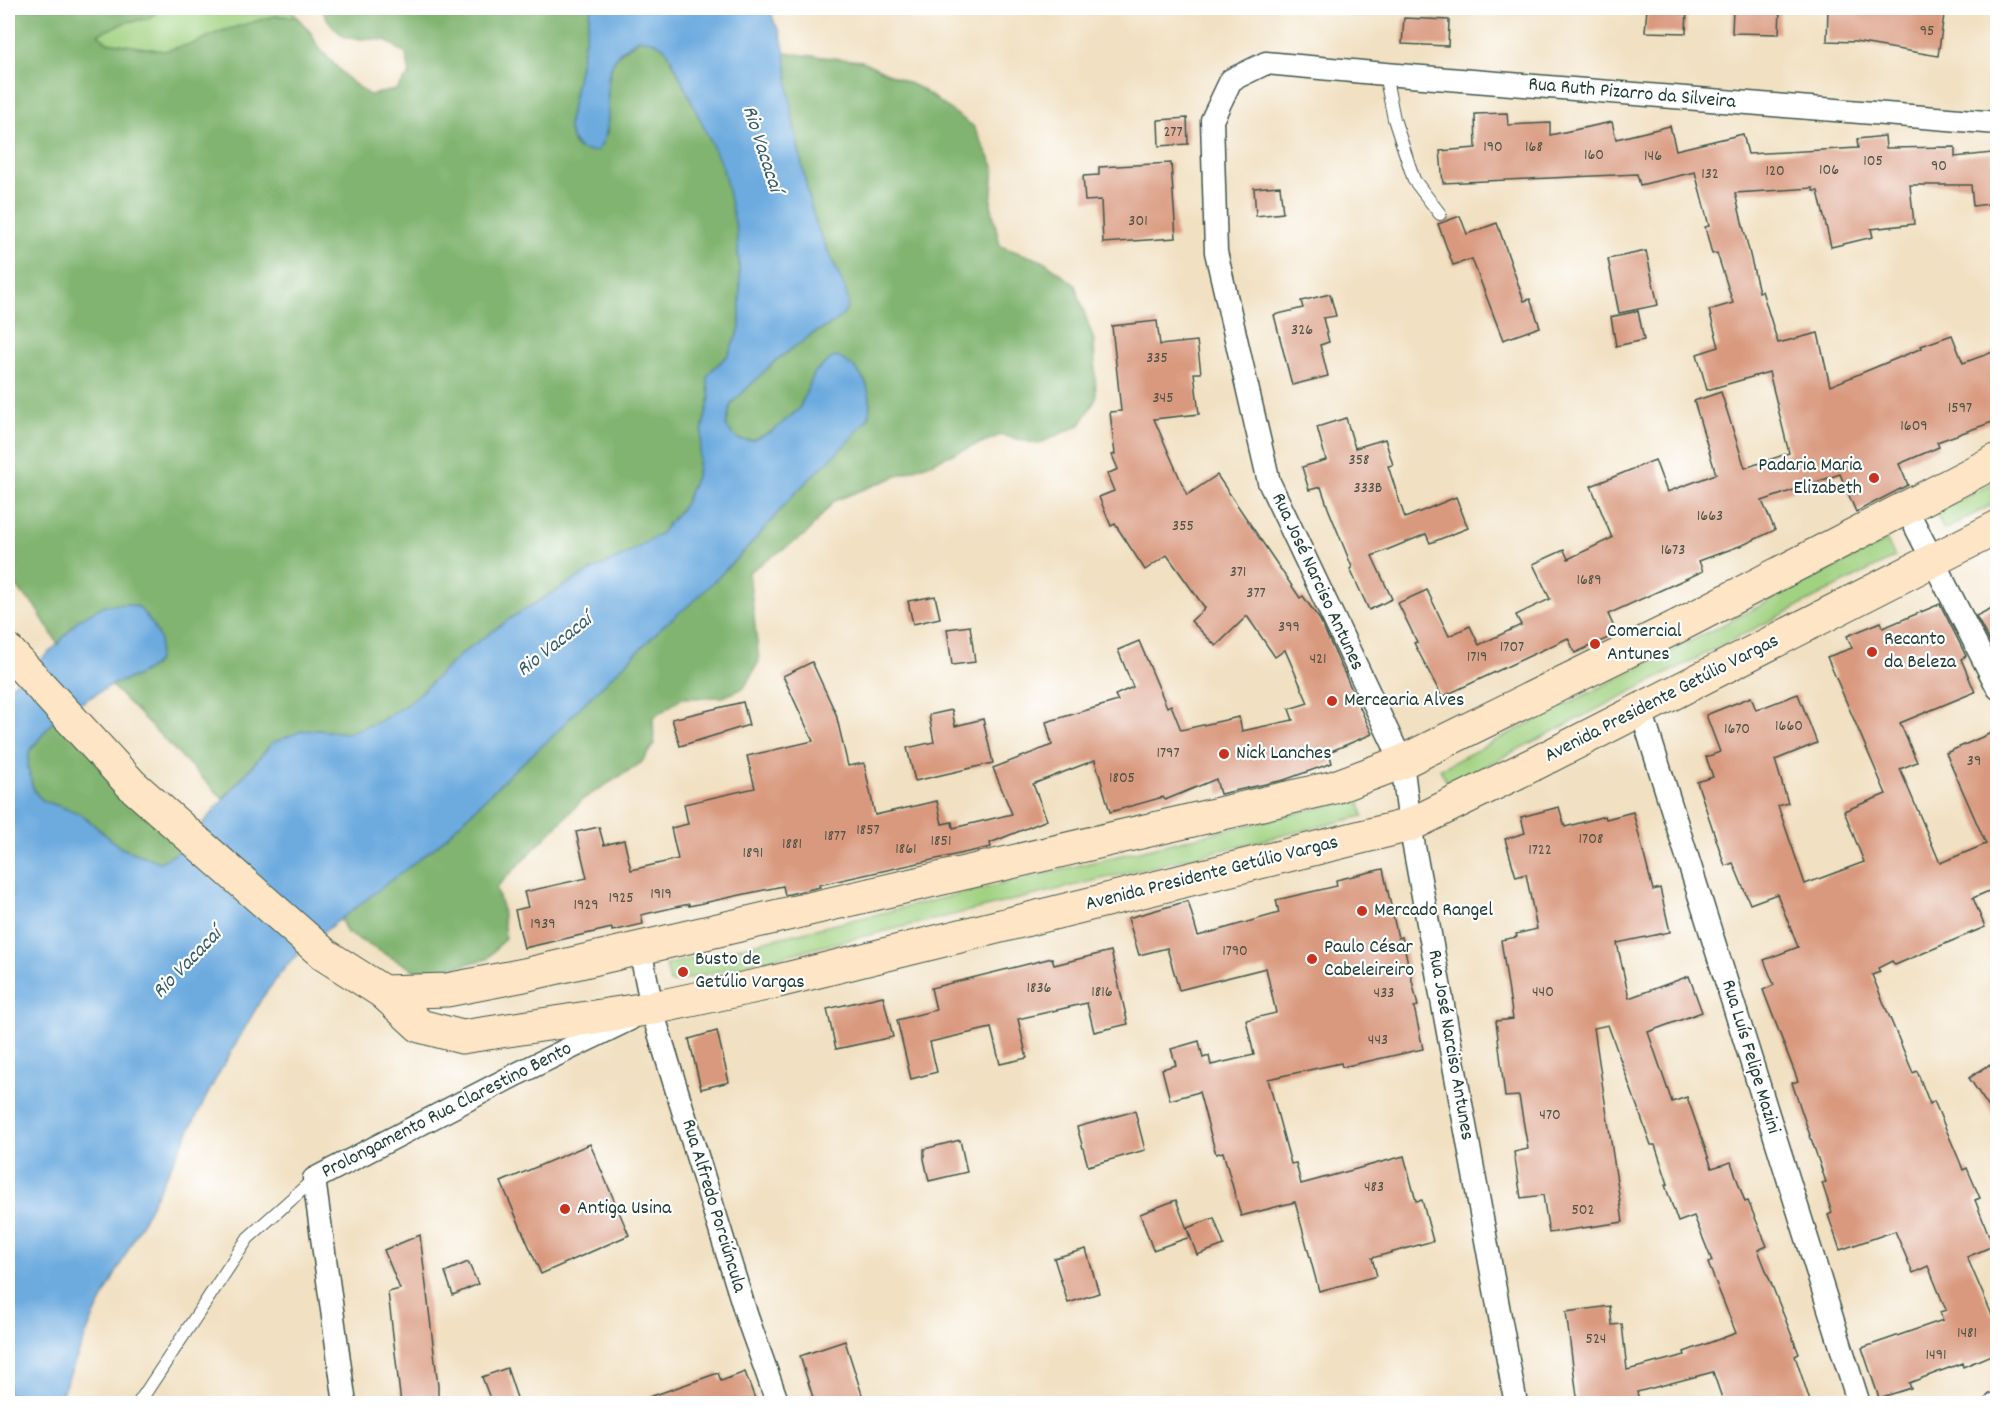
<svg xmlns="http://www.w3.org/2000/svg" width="2005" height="1411" font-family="Dekko,sans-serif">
  <rect width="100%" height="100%" fill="#fff"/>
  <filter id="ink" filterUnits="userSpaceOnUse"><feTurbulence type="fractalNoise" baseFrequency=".0167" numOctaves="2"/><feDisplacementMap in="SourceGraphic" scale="12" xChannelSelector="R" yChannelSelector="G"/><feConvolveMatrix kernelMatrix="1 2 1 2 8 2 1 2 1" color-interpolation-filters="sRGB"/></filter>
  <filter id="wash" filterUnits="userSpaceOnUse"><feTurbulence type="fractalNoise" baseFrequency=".008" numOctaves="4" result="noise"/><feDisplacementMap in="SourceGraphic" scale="24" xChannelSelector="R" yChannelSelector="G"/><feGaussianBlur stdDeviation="1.35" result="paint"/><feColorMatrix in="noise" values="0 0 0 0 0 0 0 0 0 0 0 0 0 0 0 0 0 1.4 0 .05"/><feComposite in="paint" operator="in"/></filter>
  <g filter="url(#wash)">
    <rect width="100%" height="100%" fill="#f1e0c1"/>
    <g fill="#a1d281" stroke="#60885a" stroke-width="1.5">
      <polygon points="163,8 290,8 297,17 274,16 219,32 195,43 164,51 107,42 98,34 126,22 147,19"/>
      <polygon points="1997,481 1997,502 1944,530 1936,513"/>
      <polygon points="1887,541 1895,557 1448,785 1440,769"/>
      <polygon points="1359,798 1363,816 670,983 666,965"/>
    </g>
    <g fill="#80b46f" stroke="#507852" stroke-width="1.5">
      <polygon points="8,8 163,8 147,19 126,22 98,34 107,42 164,51 195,43 219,32 274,16 297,17 311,33 318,47 349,80 369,95 396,90 410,74 406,54 385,40 346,38 331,25 321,8 591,8 568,127 573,142 578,149 607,134 608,83 612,65 617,56 640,39 653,40 665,47 719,155 731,200 737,232 740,284 740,328 728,355 710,372 708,389 710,397 703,427 697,474 684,505 660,534 627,554 592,570 564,586 511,618 460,655 412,701 379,722 348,733 317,730 272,743 223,799 111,685 136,676 153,666 71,629 58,644 34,605 8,578"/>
      <polygon points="785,53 862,61 921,89 973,126 994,166 991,204 1000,246 1045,262 1075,285 1094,341 1096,399 1080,425 1038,444 1001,435 834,501 806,534 749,572 759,661 744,688 723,697 682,698 653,718 654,744 641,763 583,799 496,888 502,907 505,938 487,959 446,969 416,971 347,933 340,918 439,844 513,771 551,738 582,705 625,664 661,628 696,599 750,545 794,494 847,443 869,417 870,398 866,383 856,369 839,357 832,358 815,372 799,409 773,431 753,440 740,440 733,435 726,426 731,404 775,361 814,333 832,324 837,270 817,227 810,203 792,117"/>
      <polygon points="53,721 194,834 175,854 160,862 121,848 81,814 44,801 38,796 33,788 28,768 29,752"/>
    </g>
    <path fill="#6dabdf" stroke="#46748a" stroke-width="1.5" d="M591 8H770L774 22 780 32 785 53 792 117 810 203 817 227 845 289 848 301 847 309 842 316 832 324 814 333 775 361 731 404 726 426 733 435 740 440H753L773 431 799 409 815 372 832 358 839 357 856 369 866 383 870 398 869 417 847 443 794 494 750 545 696 599 661 628 625 664 582 705 551 738 513 771 439 844 304 947 283 970 262 998 214 1082 93 1318 58 1403 8 1404V689L58 644 79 619 105 605 127 604 139 607 153 625 160 640 158 660 153 666 136 676 111 685 79 704 53 721 29 752 28 768 33 788 38 796 44 801 81 814 121 848 160 862 175 854 194 834 272 743 301 731 317 730 348 733 379 722 412 701 460 655 511 618 564 586 592 570 627 554 660 534 684 505 697 474 703 427 710 397 707 378 710 372 728 355 740 328V283L737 232 723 168 671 58C663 43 656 41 639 39 632 43 622 49 617 56 596 84 620 124 597 151 576 153 574 145 568 127Z"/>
    <g id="blocks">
      <g fill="#d9997e">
        <polygon points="1647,8 1687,8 1686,33 1645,32"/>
        <polygon points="1733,8 1780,8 1779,34 1732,33"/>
        <polygon points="1828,8 1945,8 1938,56 1855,42 1827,41"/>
        <polygon points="1404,18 1449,20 1448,46 1402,44"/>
        <polygon points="1507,113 1508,125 1550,123 1550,135 1612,122 1616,139 1670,126 1676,150 1743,134 1748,154 1858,148 1857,139 1885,136 1886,148 1955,147 1955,157 1992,153 1997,203 1973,206 1971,185 1910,185 1914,224 1871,229 1873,237 1831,247 1818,191 1813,191 1813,188 1735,193 1759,292 1762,291 1778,343 1818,333 1830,386 1922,348 1921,346 1952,335 1963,363 1998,350 1998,420 1937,442 1939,447 1899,464 1908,485 1856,512 1840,474 1762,501 1775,530 1745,544 1699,561 1703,571 1608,614 1617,634 1575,653 1568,638 1442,697 1414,643 1417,642 1398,603 1427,590 1449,636 1470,626 1479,645 1521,625 1516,615 1550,599 1533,564 1564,550 1568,559 1612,538 1591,486 1655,460 1667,492 1716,474 1694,401 1721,392 1745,468 1789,453 1769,372 1707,390 1697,354 1719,347 1709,310 1733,303 1717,253 1712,254 1705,227 1709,226 1695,172 1640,185 1637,174 1443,183 1440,151 1476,148 1475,114"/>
        <polygon points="1187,118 1188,144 1159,146 1158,120"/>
        <polygon points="1171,163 1176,238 1103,243 1101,200 1085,201 1083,176 1099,175 1099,167"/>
        <polygon points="1280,186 1283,213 1256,216 1254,188"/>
        <polygon points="1460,216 1467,234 1497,223 1524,301 1530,299 1540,327 1503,340 1472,259 1453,265 1438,224"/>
        <polygon points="1646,251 1658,305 1619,313 1608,259"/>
        <polygon points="1330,294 1336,316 1323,318 1329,342 1320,345 1328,376 1292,385 1274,315 1303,308 1301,301"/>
        <polygon points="1638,311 1644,340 1616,346 1611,317"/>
        <polygon points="1157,321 1160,345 1197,341 1201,373 1194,373 1199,414 1154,419 1187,495 1217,475 1300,598 1303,596 1320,620 1372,734 1329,752 1332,763 1284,780 1220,794 1216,779 1165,800 1163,797 1110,812 1095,760 1033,784 1047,820 990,843 991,847 819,885 820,887 785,895 783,886 689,906 689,904 641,915 643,924 612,931 612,928 524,948 515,910 528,907 524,892 587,878 576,832 599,827 604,845 624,840 631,870 678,859 671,828 688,824 684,804 755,788 747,756 813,741 783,676 812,662 836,714 848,766 864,763 875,815 937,801 942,824 952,822 953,828 1012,814 993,768 1052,745 1046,722 1118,701 1115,695 1133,687 1118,650 1139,641 1167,707 1171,705 1181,730 1239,717 1242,731 1293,720 1289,709 1308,703 1285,650 1275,657 1247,616 1216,646 1191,621 1205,608 1167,555 1145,570 1115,524 1111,526 1099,497 1114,491 1107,474 1118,469 1112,455 1115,454 1110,412 1121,411 1112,326"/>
        <polygon points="1346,418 1355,448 1385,439 1393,465 1388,466 1405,518 1456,497 1468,528 1430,543 1426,534 1372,556 1392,599 1369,610 1350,569 1352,567 1328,508 1321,487 1309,490 1302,467 1326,460 1317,427"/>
        <polygon points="935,596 940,618 913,624 908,601"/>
        <polygon points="1940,604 1966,656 1961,659 1975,692 1900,723 1917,762 1900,769 1940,863 1986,844 1946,753 1998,730 1998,887 1973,898 1985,927 1895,965 1892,961 1878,968 1880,972 1872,975 1913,1073 1917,1071 1930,1104 1934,1101 1960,1162 1963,1170 1967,1168 1980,1198 1975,1200 1993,1246 1967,1257 1992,1315 1998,1312 1998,1352 1963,1367 1962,1363 1909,1383 1911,1388 1879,1398 1862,1348 1943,1320 1940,1312 1946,1310 1928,1266 1913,1273 1895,1231 1840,1250 1828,1215 1832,1213 1822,1183 1826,1182 1792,1083 1798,1081 1763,990 1774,985 1764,960 1798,947 1777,894 1750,904 1733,863 1725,866 1697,782 1713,777 1706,757 1720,752 1706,715 1751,697 1756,710 1798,694 1817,743 1775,760 1788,803 1778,806 1805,884 1864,862 1844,811 1886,794 1827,657 1852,648 1847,636 1881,622 1883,628"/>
        <polygon points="1998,605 1998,641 1991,644 1976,616"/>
        <polygon points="970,626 975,662 952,665 947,629"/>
        <polygon points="743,702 749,725 680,746 672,719"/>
        <polygon points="952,710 955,726 983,719 993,763 915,781 907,748 934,742 929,715"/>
        <polygon points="1559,807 1565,827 1605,816 1606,819 1633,812 1653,890 1660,888 1670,932 1617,943 1629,998 1689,976 1702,1012 1648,1032 1672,1102 1687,1097 1712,1168 1731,1162 1745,1202 1748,1201 1767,1246 1758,1250 1799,1354 1795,1356 1811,1404 1724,1404 1713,1372 1637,1392 1639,1401 1623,1404 1578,1404 1566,1312 1610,1306 1612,1325 1622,1324 1627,1370 1685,1355 1684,1352 1736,1333 1708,1263 1712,1261 1694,1216 1678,1222 1665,1185 1668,1184 1655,1145 1651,1145 1608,1025 1594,1028 1623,1222 1549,1233 1543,1195 1521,1198 1514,1152 1528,1149 1519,1096 1505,1097 1496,1021 1513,1019 1501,940 1517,937 1516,934 1537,929 1526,874 1516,877 1505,839 1525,833 1521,817"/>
        <polygon points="1383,869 1398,938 1402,937 1409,968 1418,1006 1414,1007 1423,1049 1342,1067 1341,1063 1268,1079 1291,1164 1296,1163 1301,1184 1404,1156 1416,1201 1422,1200 1433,1241 1372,1258 1377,1276 1319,1291 1295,1202 1241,1216 1223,1152 1216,1154 1199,1092 1170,1100 1162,1069 1176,1065 1171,1049 1199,1041 1203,1058 1209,1056 1211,1065 1254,1055 1246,1020 1276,1013 1266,968 1179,990 1167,948 1139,955 1128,918 1188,901 1198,936 1279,913 1276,900 1337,886 1336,880"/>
        <polygon points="1111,951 1128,1024 1094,1032 1087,1003 1018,1019 1027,1058 1000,1064 991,1028 930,1042 937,1072 911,1079 897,1020 936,1010 931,988 1052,958 1054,965"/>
        <polygon points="883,996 893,1037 836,1049 827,1009"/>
        <polygon points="717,1031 729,1082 701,1089 689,1039"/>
        <polygon points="1989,1065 1998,1077 1998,1121 1969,1078"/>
        <polygon points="1135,1111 1145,1150 1088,1166 1077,1127"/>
        <polygon points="960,1140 967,1172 929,1181 924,1159 924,1149"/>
        <polygon points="590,1144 629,1235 541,1274 501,1182"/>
        <polygon points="1176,1200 1190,1237 1153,1250 1140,1214"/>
        <polygon points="1214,1218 1224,1245 1197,1255 1187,1228"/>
        <polygon points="420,1235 438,1386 438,1404 401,1404 388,1292 400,1289 384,1250"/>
        <polygon points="1086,1249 1099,1293 1068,1303 1054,1258"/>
        <polygon points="468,1262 478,1284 453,1295 445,1272"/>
        <polygon points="845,1341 865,1404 815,1404 800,1356"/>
        <polygon points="507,1368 519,1404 492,1404 482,1377"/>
        <polygon points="745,1372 757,1404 642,1404 641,1400 718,1373 721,1381"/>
      </g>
    </g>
  </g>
  <g filter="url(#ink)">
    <use href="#blocks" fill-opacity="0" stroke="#3e5549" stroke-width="1.5"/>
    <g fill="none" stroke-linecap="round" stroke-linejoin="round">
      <g stroke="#3e5549" stroke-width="14">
        <g id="service">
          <polyline points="1385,74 1394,119 1414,180 1440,214"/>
          <polyline points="138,1404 248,1238 314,1179"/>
        </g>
      </g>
      <g stroke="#3e5549" stroke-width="25">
        <g id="minor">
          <polyline points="1906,508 1998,688"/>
          <polyline points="1641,710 1859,1404"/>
          <polyline points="640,949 654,1017 747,1317 778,1404"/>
          <polyline points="345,1404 314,1179 517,1074 630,1019"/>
          <polyline points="1516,1404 1410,825 1402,762 1269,482 1216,252 1212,120 1231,80 1266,63 1385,74 1998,123"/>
          <polyline points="1996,1404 1998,1403"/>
        </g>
      </g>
      <g stroke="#3e5549" stroke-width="35">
        <g id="secondary">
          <polyline points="8,651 132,785 325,955 383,992 420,1026 462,1037 653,1008 766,984 1410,825 1538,762 1998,527"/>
          <polyline points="383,992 447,990 524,975 1335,787 1402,762 1678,626 1998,460"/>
        </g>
      </g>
      <use href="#service" stroke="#fff" stroke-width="12"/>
      <use href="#minor" stroke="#fff" stroke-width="22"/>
      <use href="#secondary" stroke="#fde5c5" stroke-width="33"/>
    </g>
  </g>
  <g fill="#c8321e" stroke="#fff" stroke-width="2">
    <circle cx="1874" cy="478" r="6"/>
    <circle cx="1595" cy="644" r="6"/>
    <circle cx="1872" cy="652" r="6"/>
    <circle cx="1332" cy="701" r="6"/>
    <circle cx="1224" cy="754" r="6"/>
    <circle cx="1362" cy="911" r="6"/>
    <circle cx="1312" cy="959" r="6"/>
    <circle cx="683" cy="972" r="6"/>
    <circle cx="565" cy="1209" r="6"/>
  </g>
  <g text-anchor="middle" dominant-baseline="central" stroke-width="4.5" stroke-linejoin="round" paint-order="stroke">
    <g font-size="16" fill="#4e5446">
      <text x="1927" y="31">95</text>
      <text x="1173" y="132">277</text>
      <text x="1493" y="147">190</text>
      <text x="1534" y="147">168</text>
      <text x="1594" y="155">160</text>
      <text x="1653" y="156">146</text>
      <text x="1873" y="161">105</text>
      <text x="1939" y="166">90</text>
      <text x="1829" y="170">106</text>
      <text x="1775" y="171">120</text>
      <text x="1710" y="174">132</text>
      <text x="1138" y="221">301</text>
      <text x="1302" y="330">326</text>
      <text x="1157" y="358">335</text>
      <text x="1163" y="398">345</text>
      <text x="1960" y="408">1597</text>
      <text x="1914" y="426">1609</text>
      <text x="1359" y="460">358</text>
      <text x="1368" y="488">333B</text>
      <text x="1710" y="516">1663</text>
      <text x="1183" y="526">355</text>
      <text x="1673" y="550">1673</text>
      <text x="1238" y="572">371</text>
      <text x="1589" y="580">1689</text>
      <text x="1256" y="593">377</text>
      <text x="1289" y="627">399</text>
      <text x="1512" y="647">1707</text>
      <text x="1477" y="657">1719</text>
      <text x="1318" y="659">421</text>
      <text x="1789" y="726">1660</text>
      <text x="1737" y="729">1670</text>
      <text x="1168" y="753">1797</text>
      <text x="1974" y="761">39</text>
      <text x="1122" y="778">1805</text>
      <text x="868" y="830">1857</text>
      <text x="835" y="836">1877</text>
      <text x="1591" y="839">1708</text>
      <text x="941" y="841">1851</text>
      <text x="792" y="844">1881</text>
      <text x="906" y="849">1861</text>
      <text x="1540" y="850">1722</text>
      <text x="753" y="853">1891</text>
      <text x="661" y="894">1919</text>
      <text x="621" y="898">1925</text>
      <text x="586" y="905">1929</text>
      <text x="543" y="924">1939</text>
      <text x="1235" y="951">1790</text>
      <text x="1039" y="988">1836</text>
      <text x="1102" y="992">1816</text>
      <text x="1543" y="992">440</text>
      <text x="1384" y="993">433</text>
      <text x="1378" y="1040">443</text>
      <text x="1550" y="1115">470</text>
      <text x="1374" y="1187">483</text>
      <text x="1583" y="1210">502</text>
      <text x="1967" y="1333">1481</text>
      <text x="1596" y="1339">524</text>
      <text x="1936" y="1355">1491</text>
    </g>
    <g font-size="20" fill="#1f3d34" stroke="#fff">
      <text transform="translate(1632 94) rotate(5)">Rua Ruth Pizarro da Silveira</text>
      <text transform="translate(1317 582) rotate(65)">Rua José Narciso Antunes</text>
      <text transform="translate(1662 699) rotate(-27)">Avenida Presidente Getúlio Vargas</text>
      <text transform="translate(1212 874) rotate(-14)">Avenida Presidente Getúlio Vargas</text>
      <text transform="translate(1450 1045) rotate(80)">Rua José Narciso Antunes</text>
      <text transform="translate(1750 1057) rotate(73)">Rua Luís Felipe Mazini</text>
      <text transform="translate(447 1111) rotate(-27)">Prolongamento Rua Clarestino Bento</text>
      <text transform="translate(713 1206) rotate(73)">Rua Alfredo Porciúncula</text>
    </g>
    <g font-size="20" fill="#1f3d34" stroke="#fff" text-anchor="start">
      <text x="1862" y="466" text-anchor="end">Padaria Maria<tspan x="1862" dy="23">Elizabeth</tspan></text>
      <text x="1607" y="632">Comercial<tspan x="1607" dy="23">Antunes</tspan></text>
      <text x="1884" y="640">Recanto<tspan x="1884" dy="23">da Beleza</tspan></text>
      <text x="1344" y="701">Mercearia Alves</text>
      <text x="1236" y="754">Nick Lanches</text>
      <text x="1374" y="911">Mercado Rangel</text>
      <text x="1324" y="948">Paulo César<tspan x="1324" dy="23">Cabeleireiro</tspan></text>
      <text x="695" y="960">Busto de<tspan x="695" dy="23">Getúlio Vargas</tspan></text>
      <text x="577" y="1209">Antiga Usina</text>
    </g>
    <g font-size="21" font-style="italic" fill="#365e67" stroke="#fff">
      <text transform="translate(761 149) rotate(72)">Rio Vacacaí</text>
      <text transform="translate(555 646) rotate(-38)">Rio Vacacaí</text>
      <text transform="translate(188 964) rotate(-46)">Rio Vacacaí</text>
    </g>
  </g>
  <rect width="2005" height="1411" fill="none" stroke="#fff" stroke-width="30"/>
</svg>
